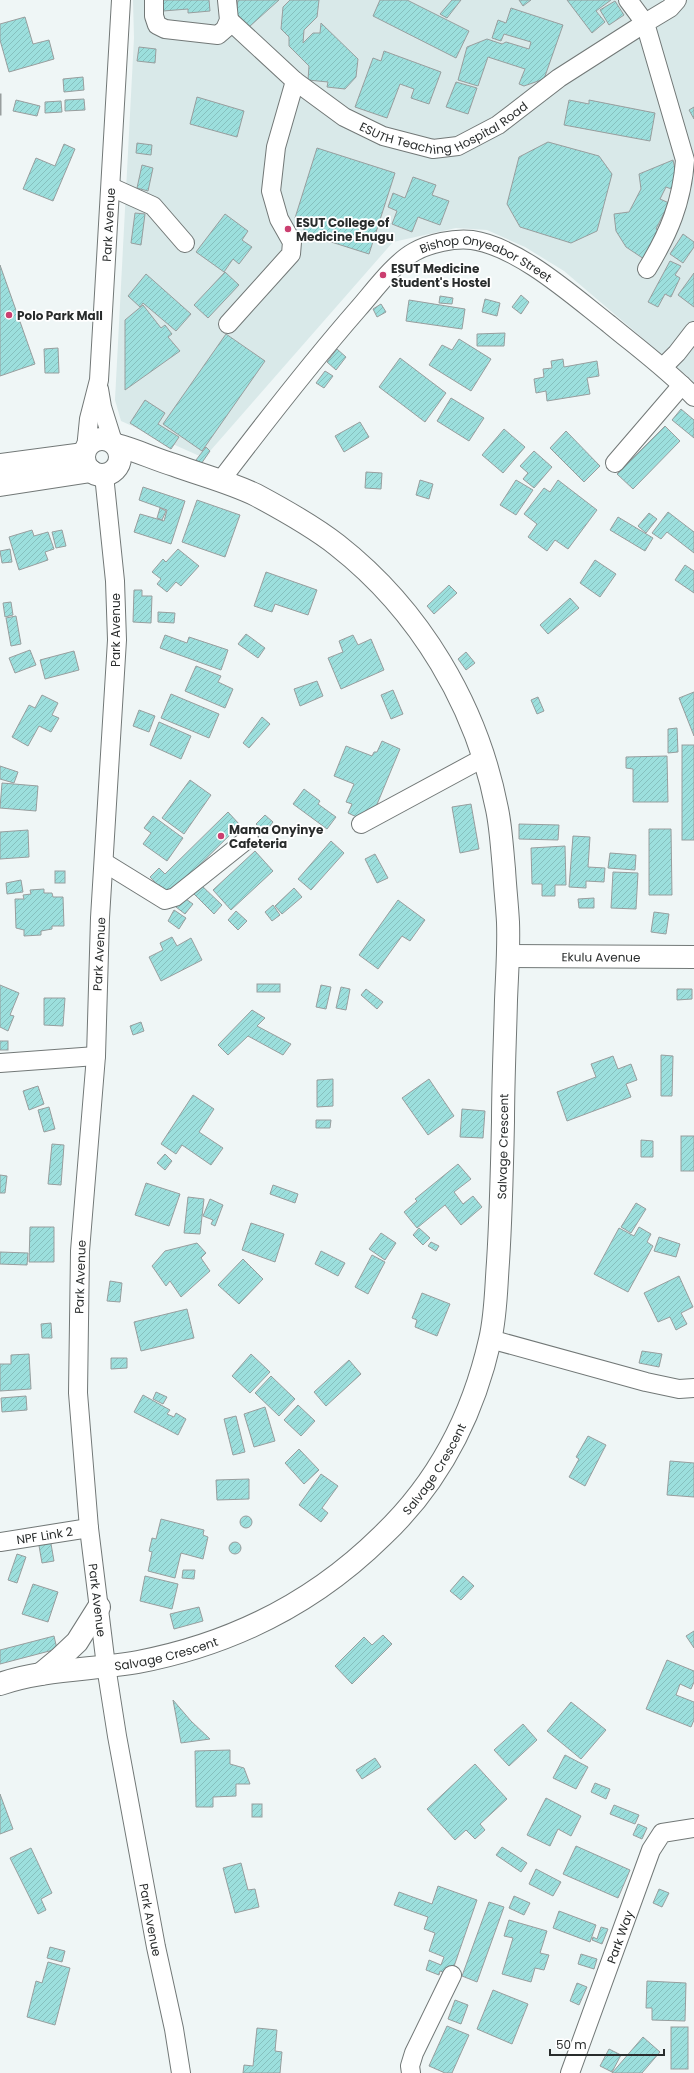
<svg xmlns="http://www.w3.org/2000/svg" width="694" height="2073" font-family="Poppins,sans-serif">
  <defs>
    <pattern id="building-hatch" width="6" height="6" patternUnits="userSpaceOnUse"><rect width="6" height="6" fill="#9cdfdd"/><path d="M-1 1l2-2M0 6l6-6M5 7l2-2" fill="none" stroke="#86c0be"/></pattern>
  </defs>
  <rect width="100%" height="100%" fill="#eff6f6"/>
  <polygon fill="#d9e9e9" points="133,0 694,0 694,382 564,271 525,247 487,230 456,228 393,242 204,458 121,421 115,400 134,38"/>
  <g fill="url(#building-hatch)" stroke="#989e9e">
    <polygon points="162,0 209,0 210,11 188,13 188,9 163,11"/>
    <polygon points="238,0 279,0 249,27 236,13"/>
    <polygon points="290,0 319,0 317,17 304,30 303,43 313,33 320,33 321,23 358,59 356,77 345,89 327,87 328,82 308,80 309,66 289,46 289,37 281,29 283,7"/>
    <polygon points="380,0 407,0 469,31 456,58 373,16"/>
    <polygon points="452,0 461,0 447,18 440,14"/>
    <polygon points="519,0 531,0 523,6"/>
    <polygon points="567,0 611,0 596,11 605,22 592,33"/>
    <polygon points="615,1 624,15 609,25 600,10"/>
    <polygon points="511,8 563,25 544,79 524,86 519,84 525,69 488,57 478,86 458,80 467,47 487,39 502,44 506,42 529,49 531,42 504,34 501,41 492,38 498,20 506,23"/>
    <polygon points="25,17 33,44 49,40 54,59 9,72 0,40 0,24"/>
    <polygon points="139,47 156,49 155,63 137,61"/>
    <polygon points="384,51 441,72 429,104 411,98 414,89 400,84 387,118 355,107 373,58 381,61"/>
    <polygon points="83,77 84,90 64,92 63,79"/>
    <polygon points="456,82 477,88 468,114 446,107"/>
    <rect x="0" y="94" width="1" height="21"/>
    <polygon points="197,97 244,111 237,137 190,124"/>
    <polygon points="84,99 85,110 65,111 65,100"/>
    <polygon points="16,100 40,106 37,116 13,111"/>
    <polygon points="569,100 589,104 589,100 655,113 650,141 564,125"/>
    <polygon points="61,101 62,112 45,113 45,102"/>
    <polygon points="694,107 694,119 689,110"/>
    <polygon points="548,142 599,156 612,174 597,231 571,243 520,227 507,204 519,157"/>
    <polygon points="137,143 152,145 151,155 136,153"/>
    <polygon points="64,144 75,149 53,201 23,189 36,158 55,166"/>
    <polygon points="317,148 395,173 369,254 303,233 306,222 295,218"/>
    <polygon points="673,160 679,186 674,190 666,187 660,199 669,203 656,229 662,232 647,261 626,247 616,231 614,214 629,212 641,189 639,174"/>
    <polygon points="142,165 153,168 148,191 137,188"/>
    <polygon points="413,177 436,185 432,195 449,201 440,225 418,217 412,232 392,224 397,211 388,207 393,193 405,198"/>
    <polygon points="135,213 145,214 141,245 131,243"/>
    <polygon points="225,214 248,231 242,240 252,247 239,264 233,259 224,272 196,252"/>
    <polygon points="683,234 694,242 694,247 683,263 670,254"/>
    <polygon points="670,261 681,266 675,275 680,278 671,297 665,294 658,307 648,302"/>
    <polygon points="0,265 35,364 0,376"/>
    <polygon points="225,272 239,285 208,318 194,305"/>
    <polygon points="694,273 694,307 678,295"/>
    <polygon points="146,274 191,314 176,331 143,303 140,307 128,296"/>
    <polygon points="521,295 529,302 521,314 512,307"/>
    <polygon points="440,296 453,298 452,304 439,303"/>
    <polygon points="485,299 500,303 497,316 482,312"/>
    <polygon points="409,300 465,309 462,329 406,321"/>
    <polygon points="381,304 386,312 377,317 373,309"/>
    <polygon points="143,305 161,328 165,325 172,334 168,337 180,351 125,390 125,320"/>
    <polygon points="505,333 504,346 477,346 477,334"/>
    <polygon points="226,334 265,361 202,451 163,424"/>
    <polygon points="459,339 491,359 471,391 429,365 442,345 452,350"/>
    <polygon points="58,348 59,373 45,373 44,349"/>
    <polygon points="337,349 346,357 336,370 327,362"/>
    <polygon points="400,358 446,393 425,422 379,387"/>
    <polygon points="563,359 564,367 597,361 599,376 587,378 590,394 547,401 546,391 536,393 534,379 544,377 543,369 552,368 551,361"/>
    <polygon points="325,371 333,376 324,388 316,383"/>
    <polygon points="451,398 484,418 469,441 437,421"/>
    <polygon points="145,400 165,413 158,424 179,437 171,449 130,423"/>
    <polygon points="681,409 694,420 694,438 672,420"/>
    <polygon points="360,422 369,437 344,452 335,436"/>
    <polygon points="665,426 680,441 633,489 617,474"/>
    <polygon points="504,429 525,447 503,473 482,455"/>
    <polygon points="566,431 600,466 584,482 550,448"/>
    <polygon points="206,447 210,451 201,464 196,460"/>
    <polygon points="534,451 552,467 534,488 523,479 528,473 520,466"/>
    <polygon points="366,472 382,473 381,489 365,488"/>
    <polygon points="420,480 433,484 429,499 416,495"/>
    <polygon points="516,480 533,490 516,515 500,505"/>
    <polygon points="558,480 597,510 568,549 555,540 547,551 528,537 537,524 524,514 544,488 550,492"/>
    <polygon points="143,487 185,501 171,544 134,532 140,514 164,521 167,510 139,500"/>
    <polygon points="197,500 240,515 225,557 182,542"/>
    <polygon points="160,508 166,511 162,520 157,518"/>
    <polygon points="668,512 694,532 694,553 667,532 661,539 652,533"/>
    <polygon points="649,513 657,519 646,533 638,526"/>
    <polygon points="618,517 653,538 645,551 610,530"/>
    <polygon points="32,530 34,536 48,532 54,549 45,552 48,560 19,570 9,537"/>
    <polygon points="62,530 66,546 56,548 52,532"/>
    <polygon points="10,549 12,562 2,563 0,551"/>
    <polygon points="178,549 199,566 181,586 176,582 167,592 157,584 161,579 152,572 163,559 166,562"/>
    <polygon points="595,560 616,574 600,597 580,583"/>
    <polygon points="685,565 694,571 694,593 675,580"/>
    <polygon points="266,572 317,590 308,615 275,604 272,612 254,606"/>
    <polygon points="449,585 457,593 434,614 427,606"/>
    <polygon points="134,590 142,590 142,596 152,596 151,623 133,622"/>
    <polygon points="570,598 579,608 548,634 540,625"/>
    <polygon points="11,602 13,615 5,617 3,603"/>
    <polygon points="158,612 175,613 174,623 158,622"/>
    <polygon points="16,616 21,644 11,646 6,618"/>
    <polygon points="246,634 265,648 258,658 238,644"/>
    <polygon points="165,635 187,643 189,637 228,650 221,670 160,648"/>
    <polygon points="353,635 358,645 371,639 384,670 341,689 328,658 343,652 339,641"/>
    <polygon points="30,650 36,665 15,673 9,658"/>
    <polygon points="74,651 79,670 45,679 40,660"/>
    <polygon points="466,652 475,663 466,670 458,659"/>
    <polygon points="196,666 221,676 218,682 233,689 225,708 185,691"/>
    <polygon points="317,681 323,696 300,706 294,689"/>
    <polygon points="393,690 403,714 391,719 381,695"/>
    <polygon points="694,692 694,736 679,698"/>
    <polygon points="171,694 219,714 209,738 161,718"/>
    <polygon points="42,695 58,703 52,715 59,718 51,732 39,726 28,746 12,737 29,705 35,708"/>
    <polygon points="538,697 544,711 537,714 531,700"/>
    <polygon points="139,710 155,716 149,732 133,726"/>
    <polygon points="262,717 270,724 249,748 243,743"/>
    <polygon points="159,722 191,736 181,759 150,745"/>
    <polygon points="677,728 678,752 668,753 668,729"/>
    <polygon points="382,741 400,749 373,814 365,811 361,819 348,813 352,804 346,802 354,784 334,776 346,746 372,756 374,752 377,752"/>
    <rect x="682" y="745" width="12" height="95"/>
    <polygon points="667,756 668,802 633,802 633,769 626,768 626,757"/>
    <polygon points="0,766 18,772 14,783 0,779"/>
    <polygon points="190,780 211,795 184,834 162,818"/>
    <polygon points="2,783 38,786 36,811 0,808"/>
    <polygon points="304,789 320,801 318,804 336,817 327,829 293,804"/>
    <polygon points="471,804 479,849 460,853 452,807"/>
    <polygon points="228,812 240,825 168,896 150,877 159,868 165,874"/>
    <polygon points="265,815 273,822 265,832 256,824"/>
    <polygon points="153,816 183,838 167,861 143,844 151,833 144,828"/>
    <polygon points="519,824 559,825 558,840 519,839"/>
    <polygon points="649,829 671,829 672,895 649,895"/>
    <polygon points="28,830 29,857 0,859 0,832"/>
    <polygon points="573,836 590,837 588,867 605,868 604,882 586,881 586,888 569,887"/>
    <polygon points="331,841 344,853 311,890 298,879"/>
    <polygon points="565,846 566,885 555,885 555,896 542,896 542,884 532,884 531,848"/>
    <polygon points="255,851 273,871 231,910 213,890"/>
    <polygon points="610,853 636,855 635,870 608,868"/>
    <polygon points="375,854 388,878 377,883 365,859"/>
    <rect x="55" y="871" width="10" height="12"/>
    <polygon points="613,872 638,873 636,909 611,908"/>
    <polygon points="21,880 23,892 7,894 6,883"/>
    <polygon points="200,884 222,905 214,914 192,892"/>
    <polygon points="294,888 302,897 282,914 275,906"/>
    <polygon points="44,889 44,893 52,893 53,897 63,897 64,926 52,926 52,929 41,931 41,935 24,936 24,930 16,928 15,899 24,899 23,895 31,894 30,890"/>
    <polygon points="183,897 193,904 185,914 176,907"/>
    <polygon points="594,898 594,908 579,908 578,899"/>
    <polygon points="398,900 425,920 410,941 402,936 378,969 359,955"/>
    <polygon points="273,905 280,915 272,921 265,912"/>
    <polygon points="174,910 186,918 179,929 168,921"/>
    <polygon points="236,911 247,921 238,930 228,920"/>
    <polygon points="654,912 669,914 666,934 651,932"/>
    <polygon points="172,937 177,946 191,938 202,960 161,981 149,957 163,950 160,943"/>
    <rect x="257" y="984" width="23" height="8"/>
    <polygon points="0,985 19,993 10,1015 14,1016 8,1031 0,1027"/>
    <polygon points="321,985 331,987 326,1009 316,1007"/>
    <polygon points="341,987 350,989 346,1010 336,1008"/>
    <polygon points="366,989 383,1002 377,1009 361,995"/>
    <polygon points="677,989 692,989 692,999 677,1000"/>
    <polygon points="44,998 65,998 63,1026 44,1025"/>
    <polygon points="252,1010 265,1018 257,1026 291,1044 283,1055 248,1036 228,1055 218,1045"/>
    <polygon points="141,1022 144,1031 133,1035 130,1026"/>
    <rect x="0" y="1041" width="8" height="9"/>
    <polygon points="661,1055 673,1056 672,1096 661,1096"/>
    <polygon points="613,1056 618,1069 631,1064 637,1080 626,1084 631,1097 567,1121 557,1092 596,1077 591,1064"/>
    <polygon points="333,1079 333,1106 317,1107 317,1080"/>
    <polygon points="429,1079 454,1116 428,1135 402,1098"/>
    <polygon points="38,1086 44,1104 29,1110 23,1091"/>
    <polygon points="193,1095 214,1109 199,1132 223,1148 211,1165 182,1145 176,1154 161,1144"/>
    <polygon points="49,1107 55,1129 44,1132 38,1110"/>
    <polygon points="462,1109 485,1111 483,1138 460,1137"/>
    <polygon points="316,1120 331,1120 330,1128 316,1128"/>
    <rect x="681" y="1136" width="13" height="35"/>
    <polygon points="641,1140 653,1141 653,1157 641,1157"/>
    <polygon points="52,1144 64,1145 61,1185 48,1184"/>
    <polygon points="165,1154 172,1161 165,1170 157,1163"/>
    <polygon points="458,1164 471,1179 454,1192 463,1204 473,1196 482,1207 461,1225 445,1205 417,1228 404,1212 417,1201 415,1199"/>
    <polygon points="0,1175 7,1176 5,1193 0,1193"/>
    <polygon points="146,1183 180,1194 169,1226 135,1215"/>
    <polygon points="273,1185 298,1194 295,1203 270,1194"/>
    <polygon points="188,1197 204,1199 200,1234 184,1233"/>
    <polygon points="210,1199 223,1205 215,1226 211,1224 213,1220 203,1216"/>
    <polygon points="636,1203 646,1209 631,1233 621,1227"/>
    <polygon points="251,1223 284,1234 275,1262 242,1250"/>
    <polygon points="30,1227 54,1227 54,1262 29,1262"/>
    <polygon points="639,1227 651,1234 647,1242 653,1246 628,1292 594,1274 619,1228 634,1236"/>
    <polygon points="419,1228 430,1238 423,1245 413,1235"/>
    <polygon points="381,1233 396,1243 385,1260 369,1249"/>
    <polygon points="659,1237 680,1244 676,1257 654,1251"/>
    <polygon points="431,1242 439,1246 436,1251 428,1246"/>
    <polygon points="197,1243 206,1253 201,1258 210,1271 181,1297 170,1281 166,1286 152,1266 165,1251"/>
    <polygon points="321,1251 345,1263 338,1276 315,1264"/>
    <polygon points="0,1252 28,1253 27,1265 0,1264"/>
    <polygon points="372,1255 385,1262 368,1294 355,1287"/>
    <polygon points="243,1259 263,1279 239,1304 218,1285"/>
    <polygon points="679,1276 693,1307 681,1313 687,1324 676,1330 670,1317 658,1322 644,1293"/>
    <polygon points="110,1281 122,1283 120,1302 107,1301"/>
    <polygon points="422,1293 450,1304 437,1336 415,1327 417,1320 412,1318"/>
    <polygon points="187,1309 194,1338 141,1351 134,1322"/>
    <polygon points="51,1323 52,1338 42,1338 41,1324"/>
    <polygon points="642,1351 662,1354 659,1367 639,1363"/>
    <polygon points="29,1354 31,1389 0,1391 0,1364 11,1364 11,1355"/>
    <polygon points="251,1354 270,1372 250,1393 232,1376"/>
    <polygon points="111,1358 127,1358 127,1368 111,1369"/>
    <polygon points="349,1360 361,1374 326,1406 314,1392"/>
    <polygon points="271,1376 295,1399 279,1416 255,1393"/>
    <polygon points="156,1392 167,1397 163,1404 153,1399"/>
    <polygon points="143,1395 170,1410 167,1414 174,1417 176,1413 186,1419 178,1435 134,1412"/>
    <polygon points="26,1396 27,1410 2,1412 1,1398"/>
    <polygon points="298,1405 315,1421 301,1436 284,1420"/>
    <polygon points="265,1407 275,1441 254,1447 244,1414"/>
    <polygon points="236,1416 245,1452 233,1455 224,1419"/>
    <polygon points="588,1436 606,1445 585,1486 569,1477 579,1459 576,1457"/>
    <polygon points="299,1449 319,1470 304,1484 285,1463"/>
    <polygon points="670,1461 694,1463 694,1497 667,1495"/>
    <polygon points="321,1474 338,1486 322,1508 328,1513 321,1522 299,1505"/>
    <polygon points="249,1479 249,1499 217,1500 216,1480"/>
    <circle cx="246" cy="1522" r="6"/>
    <polygon points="161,1519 204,1530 203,1535 208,1537 203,1559 181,1553 175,1578 148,1571 152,1552 149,1551 152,1538 156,1539"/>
    <polygon points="50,1538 54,1561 42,1563 38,1540"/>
    <circle cx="235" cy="1548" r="6"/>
    <polygon points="17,1554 26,1557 17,1583 8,1580"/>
    <polygon points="183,1570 195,1570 194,1579 182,1578"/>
    <polygon points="145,1576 178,1584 172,1609 140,1601"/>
    <polygon points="463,1576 474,1586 461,1600 450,1591"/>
    <polygon points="33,1584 58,1592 48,1622 22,1614"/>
    <polygon points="199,1607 203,1621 174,1629 170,1614"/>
    <polygon points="694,1631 694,1648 686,1636"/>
    <polygon points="383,1635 392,1644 352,1684 335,1666 364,1637 372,1645"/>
    <polygon points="54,1636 57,1649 0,1664 0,1650"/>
    <polygon points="667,1660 694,1671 694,1682 691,1689 680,1684 676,1695 694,1702 694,1720 691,1727 646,1709"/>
    <polygon points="173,1700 191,1721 210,1739 181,1743"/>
    <polygon points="571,1702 606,1730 581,1759 547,1731"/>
    <polygon points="523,1724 537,1740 509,1766 494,1750"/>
    <polygon points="230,1750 230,1764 244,1768 250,1784 236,1784 236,1796 213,1797 213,1807 196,1807 195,1751"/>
    <polygon points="565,1755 588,1767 576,1789 553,1778"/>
    <polygon points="375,1758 381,1767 362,1779 356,1770"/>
    <polygon points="475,1764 507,1799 480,1824 485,1830 475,1839 466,1830 455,1840 427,1809"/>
    <polygon points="595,1783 610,1789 606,1799 591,1792"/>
    <polygon points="0,1794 13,1829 0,1834"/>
    <polygon points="546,1798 581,1816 571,1836 558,1829 550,1846 527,1835"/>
    <rect x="252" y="1804" width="10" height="13"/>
    <polygon points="614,1805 639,1815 635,1824 610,1814"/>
    <polygon points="638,1824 647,1828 642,1839 633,1835"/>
    <polygon points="576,1846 630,1870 618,1898 563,1874"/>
    <polygon points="502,1847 527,1863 521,1872 496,1855"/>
    <polygon points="31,1848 52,1893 41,1899 46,1910 38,1914 10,1858"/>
    <polygon points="241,1863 248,1890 255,1889 259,1907 235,1913 223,1868"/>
    <polygon points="536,1869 561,1882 553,1896 529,1884"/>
    <polygon points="438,1886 477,1900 451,1975 440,1971 439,1975 426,1970 429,1960 441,1965 444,1957 429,1951 435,1933 424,1929 428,1917 394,1905 399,1892 432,1904"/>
    <polygon points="659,1889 669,1893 662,1907 653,1903"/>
    <polygon points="514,1896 530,1903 524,1915 509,1908"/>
    <polygon points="489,1902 504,1907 477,1982 462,1976"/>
    <polygon points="559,1911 596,1925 590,1942 553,1928"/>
    <polygon points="509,1920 547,1931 540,1953 549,1955 544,1970 535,1968 531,1982 502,1974 513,1938 504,1936"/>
    <polygon points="601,1927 608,1929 602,1944 592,1940 593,1937 597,1939"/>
    <polygon points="50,1947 65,1951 62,1962 47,1958"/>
    <polygon points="581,1954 597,1959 594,1969 578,1964"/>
    <polygon points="48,1962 70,1968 55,2025 27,2017 36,1981 42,1983"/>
    <polygon points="647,1981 686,1983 685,2021 652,2020 652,2008 646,2008"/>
    <polygon points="577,1983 587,1987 579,2005 570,2001"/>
    <polygon points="493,1990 528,2004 512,2044 477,2029"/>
    <polygon points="455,2000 468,2005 461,2024 448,2019"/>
    <polygon points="447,2026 469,2035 452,2073 445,2073 429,2066"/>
    <rect x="671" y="2027" width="17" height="42"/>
    <polygon points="257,2028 277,2030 275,2051 282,2052 280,2073 243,2073 244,2065 253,2066"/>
    <polygon points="643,2037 660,2052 642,2073 612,2073"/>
    <polygon points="609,2049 621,2055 612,2072 600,2066"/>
  </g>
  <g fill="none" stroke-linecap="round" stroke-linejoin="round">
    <g stroke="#727877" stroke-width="20">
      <g id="minor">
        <polyline points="154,0 154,16 157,25 165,29 218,35 225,29 229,20 227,0"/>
        <path id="s1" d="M229 20 295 81 344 117 383 136 433 149 458 146 498 125 559 78 645 23 628 0"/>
        <polyline points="111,187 153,206 185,243"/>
        <path d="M647 269C669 233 682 202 685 160L645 23 670 8 677 0"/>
        <polyline points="228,324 291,254 292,242 279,219 271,191 276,147 295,81"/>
        <polyline points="663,367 677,353 694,331"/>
        <polyline points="99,389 102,407 113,442"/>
        <path id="s2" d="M86 449 89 419 99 380 121 0"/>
        <polyline points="615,463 682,385"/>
        <path id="s3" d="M104 475 115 581 117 640 100 918 96 1056 80 1251 78 1393 89 1528 106 1666 117 1736 156 1947 174 2029 181 2073"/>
        <path id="s4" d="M221 480C265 422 310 364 358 309 373 292 394 263 414 252 430 243 454 238 472 240 519 247 573 296 609 324 638 348 668 370 694 397"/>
        <polyline points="361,824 485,757"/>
        <polyline points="105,863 165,900 175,897 249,838"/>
        <polyline points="0,1063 96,1056"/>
        <polyline points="490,1339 646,1382 679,1389 694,1388"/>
        <path id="s5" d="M0 1542 89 1528"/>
        <polyline points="411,2073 410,2066 414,2053 452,1975"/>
        <path id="s6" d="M570 2073 651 1850 662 1833 694 1828"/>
      </g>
    </g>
    <g stroke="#727877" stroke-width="24">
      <g id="major">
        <circle cx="102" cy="457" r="18"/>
        <polyline points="0,465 84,454"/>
        <polyline points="0,485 91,471"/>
        <path id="s7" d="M508 956 694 957"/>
        <polyline points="41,1674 59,1659 77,1642 99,1607"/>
        <path id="s8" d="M0 1684C44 1669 92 1670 138 1662 232 1644 314 1603 382 1536 438 1483 473 1415 490 1340 496 1315 496 1288 498 1262 501 1215 502 1169 503 1122 503 1082 505 1041 506 1000 507 974 509 948 508 922 507 904 505 887 504 869 502 849 501 828 497 809 477 706 420 610 337 545 313 526 284 510 256 495 229 482 201 475 174 465 154 459 136 450 116 445"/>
      </g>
    </g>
    <use href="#minor" stroke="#fff" stroke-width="18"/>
    <use href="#major" stroke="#fff" stroke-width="22"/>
  </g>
  <g fill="#cb3f70" stroke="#fff" stroke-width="1.5">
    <circle cx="288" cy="229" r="4"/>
    <circle cx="383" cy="275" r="4"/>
    <circle cx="9" cy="315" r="4"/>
    <circle cx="221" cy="836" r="4"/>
  </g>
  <g text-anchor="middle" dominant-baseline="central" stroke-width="3.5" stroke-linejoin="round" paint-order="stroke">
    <g font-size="12" fill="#292c2c" stroke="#fff">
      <text stroke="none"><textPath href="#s1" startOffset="260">ESUTH Teaching Hospital Road</textPath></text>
      <text stroke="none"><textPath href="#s2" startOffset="226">Park Avenue</textPath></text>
      <text stroke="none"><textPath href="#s4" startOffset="377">Bishop Onyeabor Street</textPath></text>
      <text transform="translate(115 630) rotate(-90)">Park Avenue</text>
      <text transform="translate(99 954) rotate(-87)">Park Avenue</text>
      <text stroke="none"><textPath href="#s7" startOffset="93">Ekulu Avenue</textPath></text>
      <text stroke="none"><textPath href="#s8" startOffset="840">Salvage Crescent</textPath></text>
      <text transform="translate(80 1277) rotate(-88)">Park Avenue</text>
      <text stroke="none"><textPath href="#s8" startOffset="504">Salvage Crescent</textPath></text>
      <text stroke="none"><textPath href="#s5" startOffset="45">NPF Link 2</textPath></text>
      <text stroke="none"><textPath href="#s3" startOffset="1128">Park Avenue</textPath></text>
      <text stroke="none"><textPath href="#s8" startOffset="169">Salvage Crescent</textPath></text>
      <text stroke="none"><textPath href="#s3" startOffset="1452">Park Avenue</textPath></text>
      <text stroke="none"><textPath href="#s6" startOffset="145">Park Way</textPath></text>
    </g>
    <g font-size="12" font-weight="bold" fill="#292c2c" stroke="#fff" text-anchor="start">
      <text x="296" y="222">ESUT College of<tspan x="296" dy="14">Medicine Enugu</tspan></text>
      <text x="391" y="268">ESUT Medicine<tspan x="391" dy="14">Student's Hostel</tspan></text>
      <text x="17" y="315">Polo Park Mall</text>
      <text x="229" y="829">Mama Onyinye<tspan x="229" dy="14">Cafeteria</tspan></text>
    </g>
  </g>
  <path d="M550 2049v6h114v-6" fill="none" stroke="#292c2c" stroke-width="2"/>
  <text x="556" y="2049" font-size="12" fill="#292c2c" stroke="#ffffff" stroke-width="3" paint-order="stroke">50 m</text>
</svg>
